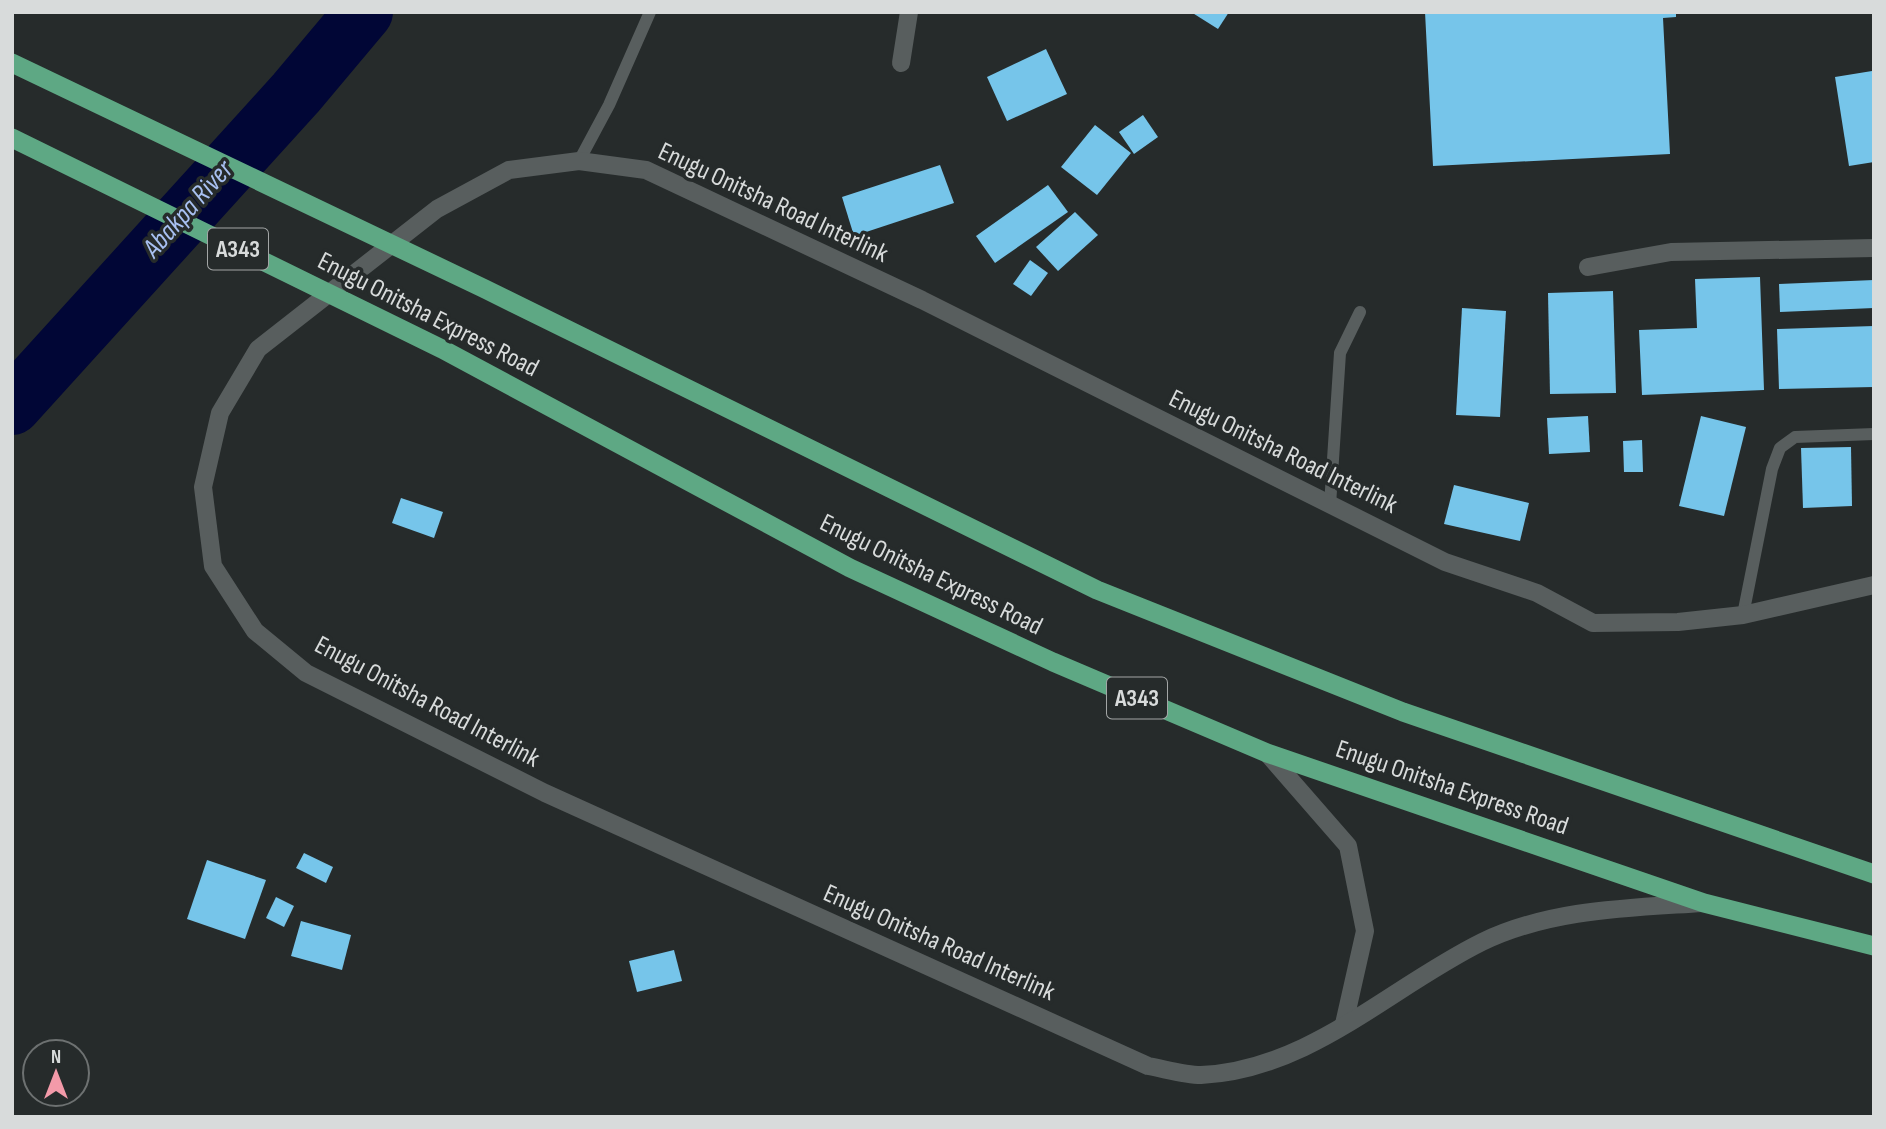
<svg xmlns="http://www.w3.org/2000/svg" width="1886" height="1129" font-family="'Sofia Sans Condensed',sans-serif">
  <rect width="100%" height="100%" fill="#262b2b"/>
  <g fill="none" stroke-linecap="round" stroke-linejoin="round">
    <polyline stroke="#010636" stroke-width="58" points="12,406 296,93 364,12"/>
  </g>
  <g fill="#76c5ea">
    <polygon points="1191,12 1229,12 1218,29"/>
    <polygon points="1425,12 1676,12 1676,17 1663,18 1670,154 1433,166"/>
    <polygon points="1046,49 1067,94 1007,121 987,77"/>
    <polygon points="1872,71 1874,162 1849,166 1835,77"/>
    <polygon points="1143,115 1158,137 1134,154 1119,132"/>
    <polygon points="1095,125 1131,153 1097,195 1061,167"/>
    <polygon points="940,165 954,203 854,236 842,197"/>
    <polygon points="1048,185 1068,212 995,263 976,236"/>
    <polygon points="1075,212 1098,235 1058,271 1036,247"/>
    <polygon points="1030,260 1048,273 1031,296 1013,284"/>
    <polygon points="1760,277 1764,390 1642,395 1639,330 1697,328 1695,279"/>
    <polygon points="1874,280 1874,308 1780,312 1779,284"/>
    <polygon points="1613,291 1616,393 1550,394 1548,293"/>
    <polygon points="1462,308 1506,311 1500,417 1456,415"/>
    <polygon points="1874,326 1874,387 1779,389 1777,329"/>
    <polygon points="1588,416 1590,452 1549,454 1547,418"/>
    <polygon points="1701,416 1746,427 1724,516 1679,506"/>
    <polygon points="1642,440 1643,472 1624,472 1623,441"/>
    <polygon points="1851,447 1852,506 1803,508 1801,448"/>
    <polygon points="1454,485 1529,503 1520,541 1444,524"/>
    <polygon points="401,498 443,512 434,538 392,523"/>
    <polygon points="304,853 333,867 326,883 296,868"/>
    <polygon points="207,860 266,880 245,939 187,919"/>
    <polygon points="276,897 294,906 284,927 266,918"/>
    <polygon points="301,921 351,935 342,970 291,956"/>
    <polygon points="674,950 682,981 637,992 629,961"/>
  </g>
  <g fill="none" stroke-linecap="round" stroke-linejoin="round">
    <g stroke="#585e5e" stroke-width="12">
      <polyline points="579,161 609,105 650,12"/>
      <polyline points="1330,505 1340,353 1360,312"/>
      <polyline points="1743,615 1772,469 1780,448 1795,437 1874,434"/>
    </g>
    <g stroke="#585e5e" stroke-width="18">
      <polyline points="901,63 909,12"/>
      <polyline points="1588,267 1671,252 1874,248"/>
    </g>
    <g stroke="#585e5e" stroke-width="18">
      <polyline points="1267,753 1348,846 1365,931 1344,1024"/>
      <path d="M1702 903C1628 908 1550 909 1482 942 1389 988 1309 1070 1201 1075 1184 1075 1165 1069 1148 1066L545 793 306 673 255 631 213 566 203 487 220 413 258 349 437 209 509 170 579 161 646 170 922 300 1445 562 1537 593 1593 623 1678 622 1743 615 1874 585"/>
    </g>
    <g stroke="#5ea884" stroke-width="19">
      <polyline points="12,63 485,289 1097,590 1403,712 1874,874"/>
      <polyline points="12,138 442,349 850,568 1053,662 1267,753 1704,903 1874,946"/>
    </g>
  </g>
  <g text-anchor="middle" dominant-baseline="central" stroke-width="7" stroke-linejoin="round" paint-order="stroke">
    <g fill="#262b2b" stroke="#a3a6a6" stroke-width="2">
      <rect x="208" y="228.5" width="60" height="41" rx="5"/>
      <rect x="1107" y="677.5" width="60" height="41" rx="5"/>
    </g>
    <g font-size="24" font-weight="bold" fill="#d8dbdb">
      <text x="238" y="249">A343</text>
      <text x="1137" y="698">A343</text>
    </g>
    <g font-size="26" fill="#d8dbdb" stroke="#262b2b">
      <text transform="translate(773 203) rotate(25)">Enugu Onitsha Road Interlink</text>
      <text transform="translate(428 315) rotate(27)">Enugu Onitsha Express Road</text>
      <text transform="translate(1283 452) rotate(26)">Enugu Onitsha Road Interlink</text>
      <text transform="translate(931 575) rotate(26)">Enugu Onitsha Express Road</text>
      <text transform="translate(427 702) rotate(28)">Enugu Onitsha Road Interlink</text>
      <text transform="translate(1452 788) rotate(19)">Enugu Onitsha Express Road</text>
      <text transform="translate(939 943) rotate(24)">Enugu Onitsha Road Interlink</text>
    </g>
    <g font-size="28" font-style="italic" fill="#a8c0f1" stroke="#262b2b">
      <text transform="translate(188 209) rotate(-48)">Abakpa River</text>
    </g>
  </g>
  <rect width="1886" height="1129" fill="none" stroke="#d8dbdb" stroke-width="28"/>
  <g transform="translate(56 1073)"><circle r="33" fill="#262b2b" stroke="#6d7171" stroke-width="2"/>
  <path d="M0-5L12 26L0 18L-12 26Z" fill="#f39aa9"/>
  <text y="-10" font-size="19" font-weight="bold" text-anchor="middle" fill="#d8dbdb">N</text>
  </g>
</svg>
